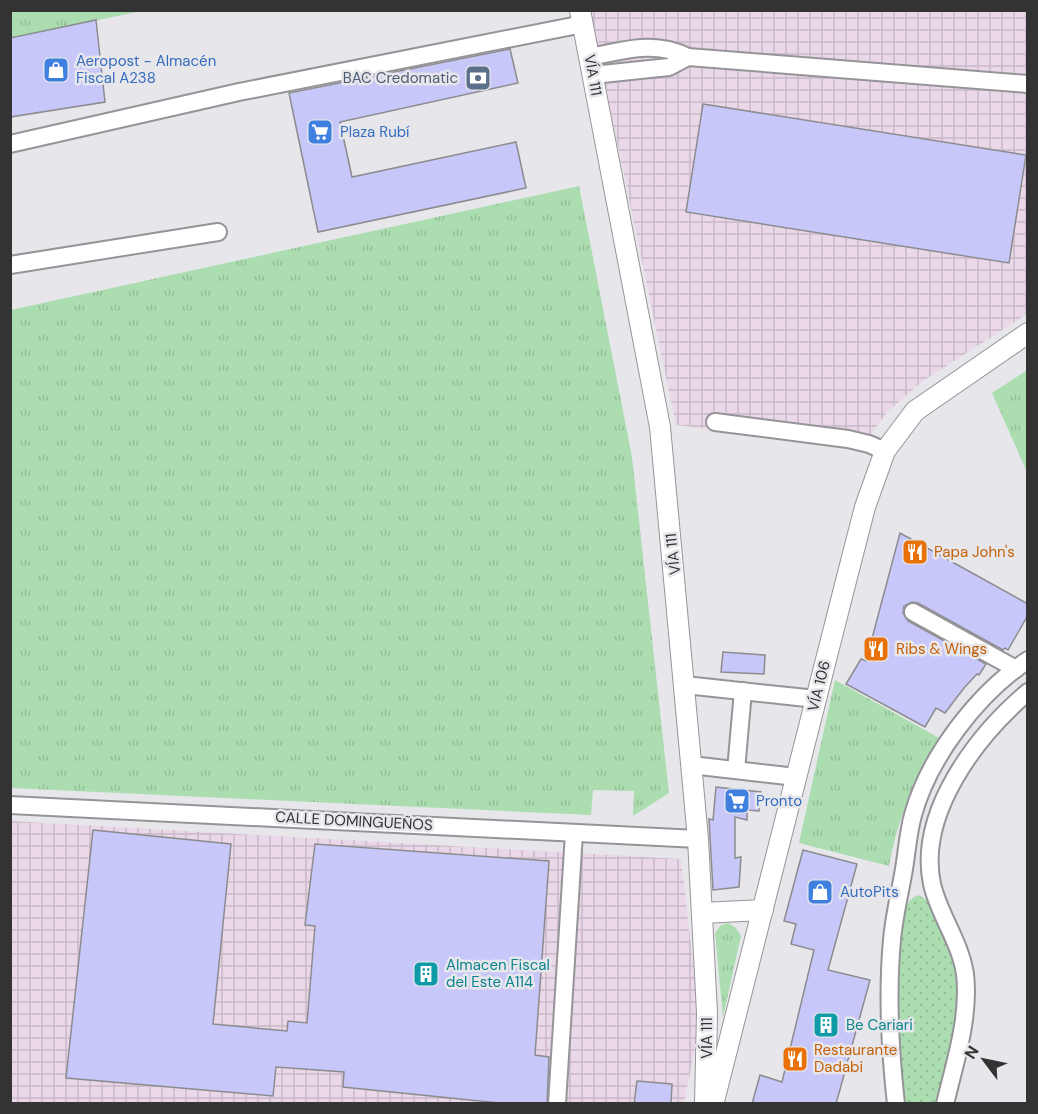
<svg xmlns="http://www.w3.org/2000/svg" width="1038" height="1114" font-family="'DM Sans',sans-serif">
  <defs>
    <pattern id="industrial-grid" width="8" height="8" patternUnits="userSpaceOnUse" patternTransform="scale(1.5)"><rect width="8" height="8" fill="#ead7e7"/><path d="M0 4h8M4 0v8" fill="none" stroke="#c9b9c7"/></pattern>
    <pattern id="grass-tufts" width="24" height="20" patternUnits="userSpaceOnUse" patternTransform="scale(1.5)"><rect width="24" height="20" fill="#abddb0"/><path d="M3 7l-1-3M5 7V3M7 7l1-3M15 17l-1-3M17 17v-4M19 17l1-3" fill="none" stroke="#94be98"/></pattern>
    <pattern id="garden-dots" width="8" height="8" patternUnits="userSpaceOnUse" patternTransform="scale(1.5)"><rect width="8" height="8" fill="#abddb0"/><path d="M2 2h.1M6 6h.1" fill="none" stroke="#94be98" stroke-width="1.8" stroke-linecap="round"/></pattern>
  </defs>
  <rect width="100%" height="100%" fill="#e7e7eb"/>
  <g fill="url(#industrial-grid)">
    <polygon points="590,11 1027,11 1027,314 923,381 888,411 862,446 676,425"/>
    <polygon points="10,821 681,859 700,1023 684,1103 11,1103"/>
  </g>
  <g fill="url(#grass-tufts)">
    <polygon points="11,11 142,11 11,38"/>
    <polygon points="579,186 632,457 669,793 633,816 634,791 593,790 591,815 11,788 11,310"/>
    <polygon points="1027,370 1027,472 992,393"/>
    <path d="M835 680 941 739C915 777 897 820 889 866L799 843Z"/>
    <polygon points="728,923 736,928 741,936 723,1017 715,933 721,925"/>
  </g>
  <path fill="url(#garden-dots)" d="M918 895 929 901C941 931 956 961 958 994 960 1027 943 1071 936 1103L905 1104 900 1083C899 1051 882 906 918 895Z"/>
  <g fill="#c8c7fa" stroke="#8c8c8f" stroke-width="1.5">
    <polygon points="96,20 105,102 10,117 10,38"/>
    <polygon points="510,49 518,83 340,122 352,177 516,142 526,188 318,232 289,93"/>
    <polygon points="703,104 1026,155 1009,263 686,212"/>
    <polygon points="900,533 1028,604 1028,615 1008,650 1005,648 1003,650 918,603 912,602 904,606 903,613 908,621 986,664 979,675 977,674 964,688 945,713 936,708 925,727 846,684 861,659 866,661"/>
    <polygon points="723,652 765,655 764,674 721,672"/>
    <polygon points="716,787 761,792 759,811 747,810 747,820 735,817 735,858 741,857 739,887 713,890 709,819 713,820"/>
    <polygon points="93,830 231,844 213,1024 287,1031 288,1021 307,1023 315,926 305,925 315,844 549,861 535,1055 549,1057 547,1104 509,1104 343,1087 344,1072 276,1067 273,1096 66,1078"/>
    <polygon points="803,850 857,864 828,970 870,980 836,1104 752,1104 760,1075 782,1082 814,950 791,944 796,924 784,921"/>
    <polygon points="637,1081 672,1084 671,1104 634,1104"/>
  </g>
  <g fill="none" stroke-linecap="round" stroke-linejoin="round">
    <g stroke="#959599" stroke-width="20">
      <g id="minor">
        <path d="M590 57C625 50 655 40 688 57"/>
        <polyline points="593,75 669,67 688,57 1028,84"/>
        <polyline points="10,144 239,92 583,24"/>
        <polyline points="10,265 218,232"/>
        <polyline points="715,422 848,439 869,444 885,451"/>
        <polyline points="913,612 1016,669"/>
        <polyline points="685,685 816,699"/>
        <polyline points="691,765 796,777"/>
        <polyline points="736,770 743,691"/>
        <polyline points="10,805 698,839"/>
        <polyline points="557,1104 574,833"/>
        <path d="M896 1104C890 1050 887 994 892 940 894 916 900 893 904 869 907 851 908 833 913 815 929 757 977 694 1028 660"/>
        <path d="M945 1104C955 1062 970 1017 965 974 960 941 939 915 932 884 917 813 977 735 1028 692"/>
      </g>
    </g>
    <g stroke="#959599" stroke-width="22">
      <g id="major">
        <polyline points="580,10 660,427 698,839 707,1013 705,1104"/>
        <polyline points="702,913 763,910"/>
        <polyline points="714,1101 847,577 865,507 885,451 915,411 1028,333"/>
      </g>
    </g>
    <use href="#minor" stroke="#fff" stroke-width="16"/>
    <use href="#major" stroke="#fff" stroke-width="20"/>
  </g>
  <defs>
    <g id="shop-square" transform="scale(1.35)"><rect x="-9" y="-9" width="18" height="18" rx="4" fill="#3f7fe0" stroke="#e7e7eb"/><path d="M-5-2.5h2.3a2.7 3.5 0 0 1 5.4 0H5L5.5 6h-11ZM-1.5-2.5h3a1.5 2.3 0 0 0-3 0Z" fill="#fff"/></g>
    <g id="bank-square" transform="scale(1.35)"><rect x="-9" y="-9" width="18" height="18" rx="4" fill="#5c6f8a" stroke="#e7e7eb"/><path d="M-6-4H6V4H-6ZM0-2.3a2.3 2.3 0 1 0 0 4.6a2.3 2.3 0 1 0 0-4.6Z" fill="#fff"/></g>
    <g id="supermarket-square" transform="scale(1.35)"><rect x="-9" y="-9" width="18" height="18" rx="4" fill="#3f7fe0" stroke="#e7e7eb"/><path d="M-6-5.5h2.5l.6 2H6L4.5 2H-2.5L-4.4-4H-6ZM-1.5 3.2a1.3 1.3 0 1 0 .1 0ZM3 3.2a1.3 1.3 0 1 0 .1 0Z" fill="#fff"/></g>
    <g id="restaurant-square" transform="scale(1.35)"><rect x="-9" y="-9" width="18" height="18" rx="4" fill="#e8710a" stroke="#e7e7eb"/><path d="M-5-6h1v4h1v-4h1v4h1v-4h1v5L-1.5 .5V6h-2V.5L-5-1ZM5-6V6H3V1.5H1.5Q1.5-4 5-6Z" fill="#fff"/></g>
    <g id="building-square" transform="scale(1.35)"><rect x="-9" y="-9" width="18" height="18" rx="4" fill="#0f9aa8" stroke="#e7e7eb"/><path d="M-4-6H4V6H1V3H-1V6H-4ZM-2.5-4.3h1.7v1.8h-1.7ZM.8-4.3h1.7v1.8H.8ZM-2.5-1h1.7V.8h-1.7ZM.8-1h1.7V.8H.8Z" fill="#fff"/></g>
  </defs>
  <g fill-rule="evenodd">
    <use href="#shop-square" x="56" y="70"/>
    <use href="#bank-square" x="478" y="78"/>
    <use href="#supermarket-square" x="320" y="132"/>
    <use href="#restaurant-square" x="915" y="552"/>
    <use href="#restaurant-square" x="876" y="649"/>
    <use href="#supermarket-square" x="737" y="801"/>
    <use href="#shop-square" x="820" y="892"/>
    <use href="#building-square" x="426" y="974"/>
    <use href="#building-square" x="826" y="1025"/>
    <use href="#restaurant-square" x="795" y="1059"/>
  </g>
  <g text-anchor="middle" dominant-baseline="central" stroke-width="5" stroke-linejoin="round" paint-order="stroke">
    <g font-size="15" fill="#366cbe" stroke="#e7e7eb" text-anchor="start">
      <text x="76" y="61">Aeropost - Almacén<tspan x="76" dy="17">Fiscal A238</tspan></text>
      <text x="340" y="132">Plaza Rubí</text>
      <text x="756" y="801">Pronto</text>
      <text x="840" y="892">AutoPits</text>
    </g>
    <g font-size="15" fill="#333334" stroke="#e7e7eb">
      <text transform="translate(593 75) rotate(80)">VÍA 111</text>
      <text transform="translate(673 554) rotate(-96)">VÍA 111</text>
      <text transform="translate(819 686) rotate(-76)">VÍA 106</text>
      <text transform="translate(354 821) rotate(3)">CALLE DOMINGUEÑOS</text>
      <text transform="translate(707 1038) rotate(-90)">VÍA 111</text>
    </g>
    <g font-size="15" fill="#4e5e75" stroke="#e7e7eb" text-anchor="end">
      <text x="458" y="78">BAC Credomatic</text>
    </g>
    <g font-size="15" fill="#c56008" stroke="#e7e7eb" text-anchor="start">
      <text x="934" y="552">Papa John's</text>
      <text x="896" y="649">Ribs &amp; Wings</text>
      <text x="814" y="1050">Restaurante<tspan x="814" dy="17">Dadabi</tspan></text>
    </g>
    <g font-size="15" fill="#0d838f" stroke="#e7e7eb" text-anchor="start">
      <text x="446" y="965">Almacen Fiscal<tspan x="446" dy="17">del Este A114</tspan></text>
      <text x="846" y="1025">Be Cariari</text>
    </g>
  </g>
  <rect width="1038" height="1114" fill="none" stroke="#333334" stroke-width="24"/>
  <g transform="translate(984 1060) rotate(302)" stroke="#e7e7eb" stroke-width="4.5" paint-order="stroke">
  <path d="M0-4.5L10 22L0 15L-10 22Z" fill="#333334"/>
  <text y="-9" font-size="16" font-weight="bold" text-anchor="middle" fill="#333334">N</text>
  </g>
</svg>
